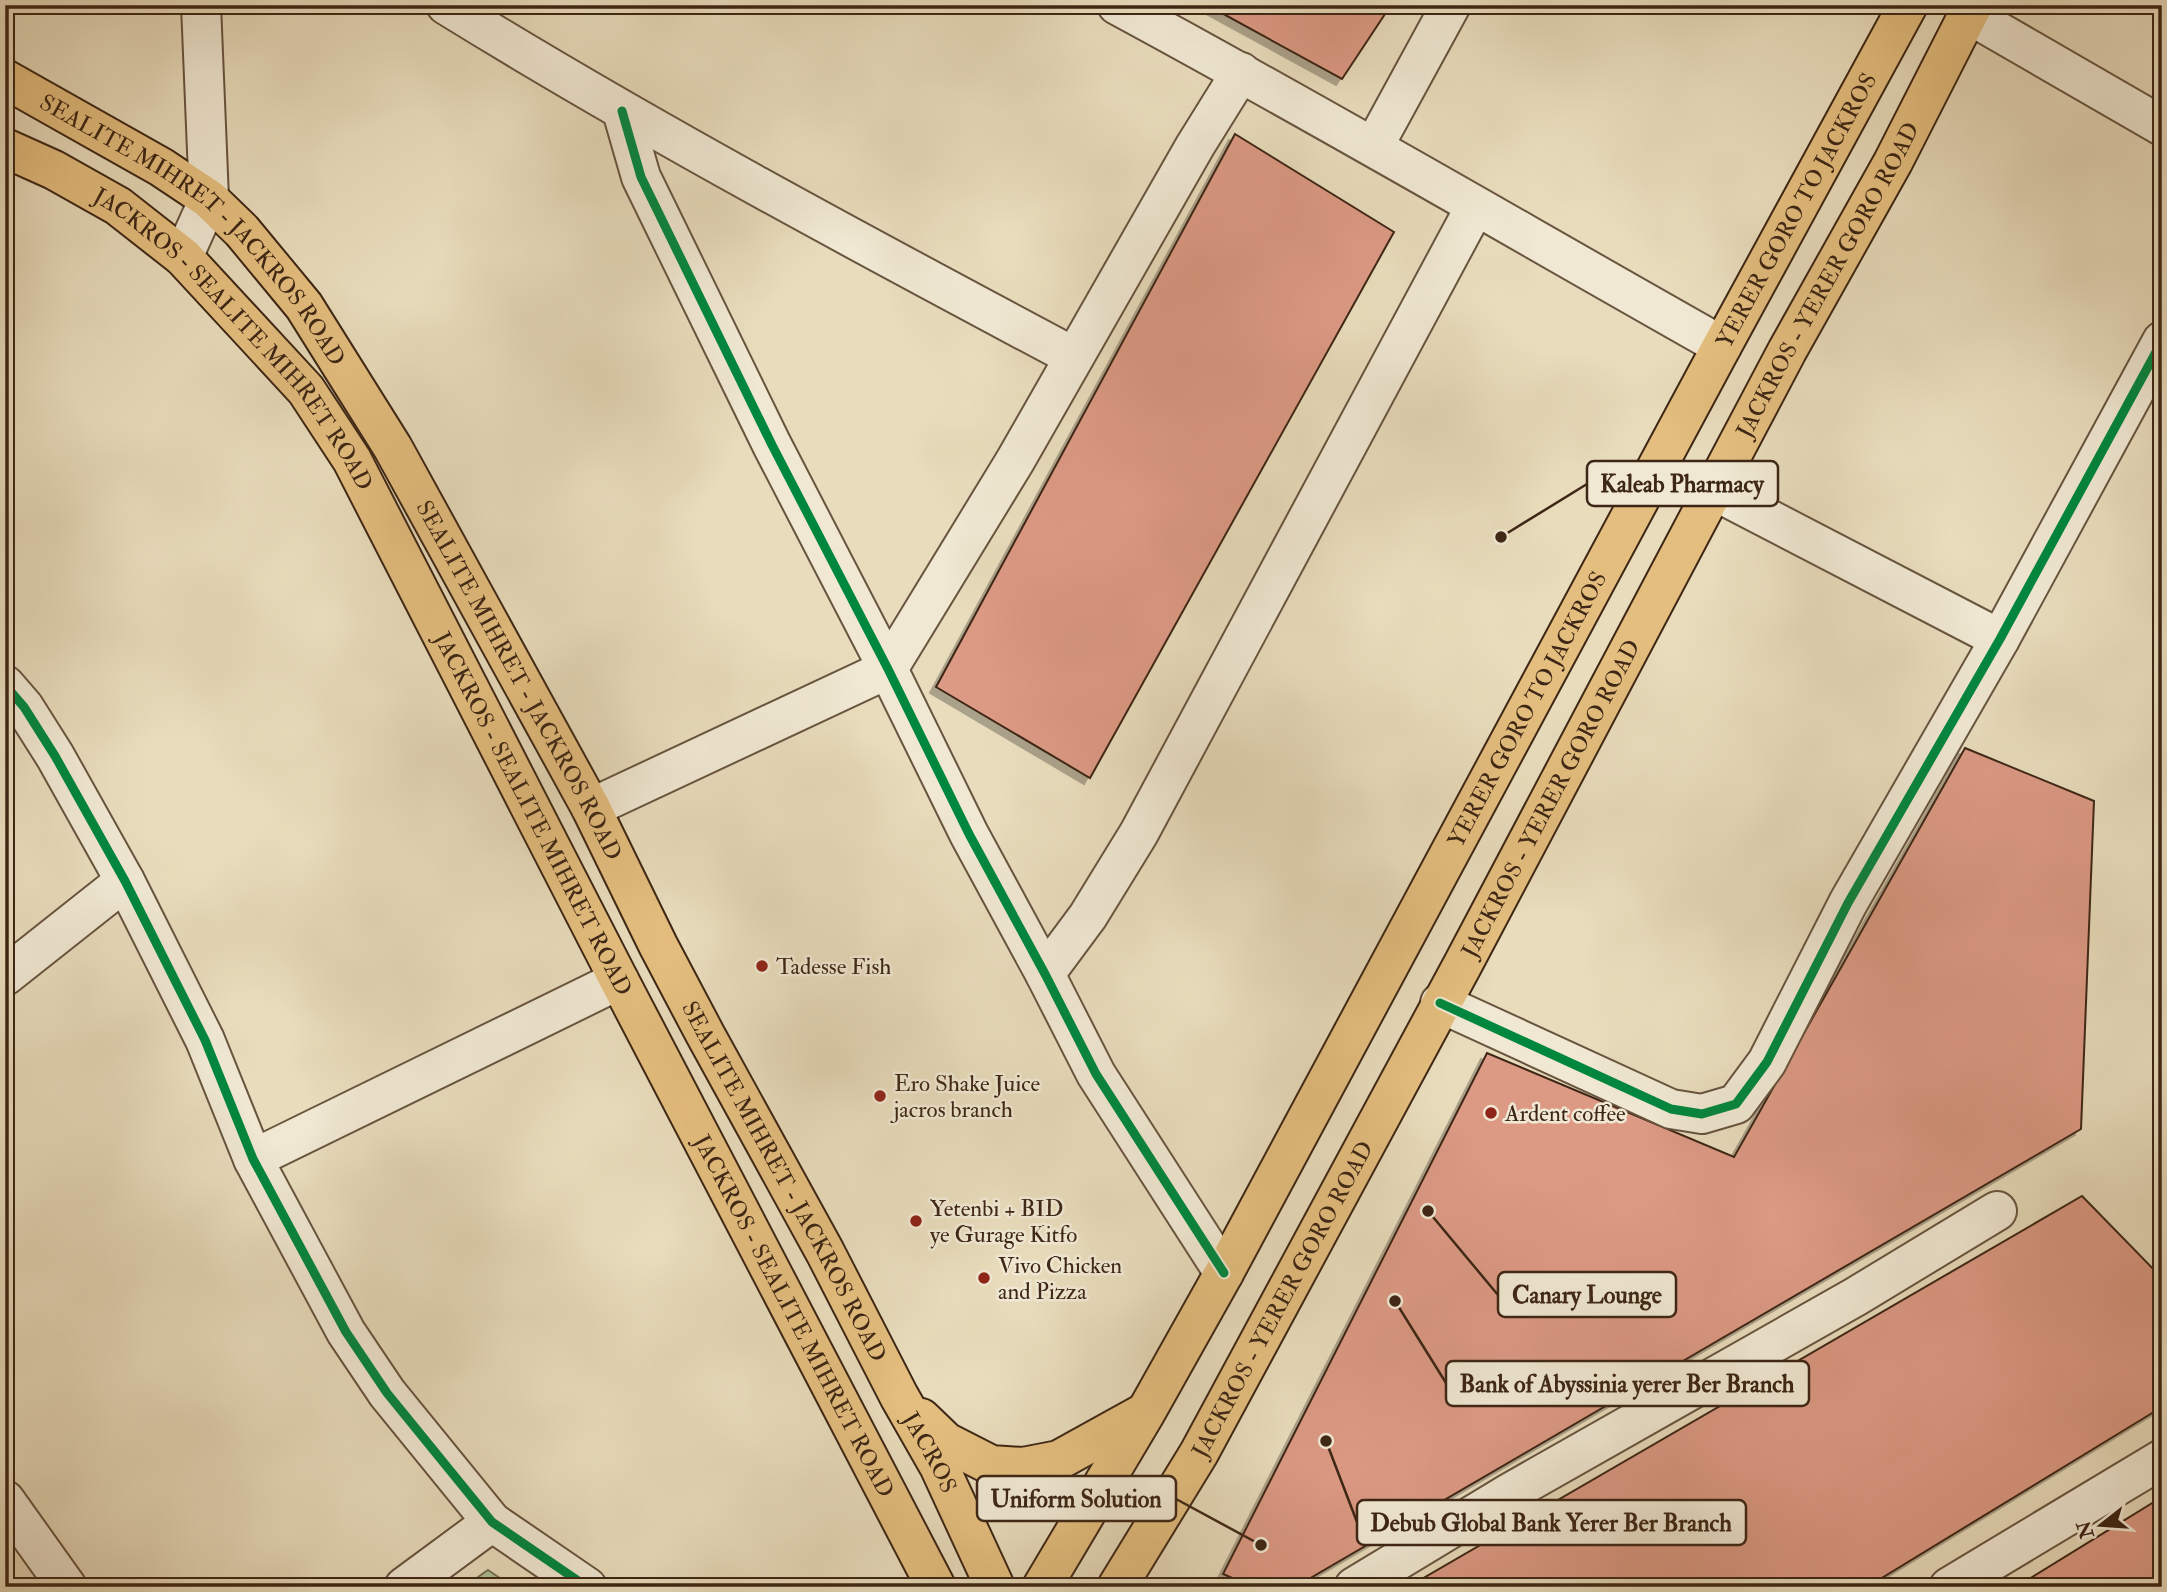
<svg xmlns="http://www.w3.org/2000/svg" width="2167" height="1592" font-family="'IM FELL Double Pica',serif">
  <defs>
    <filter id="shadow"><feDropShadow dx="-6" dy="6" stdDeviation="0" flood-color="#0004"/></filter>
  </defs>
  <rect width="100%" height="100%" fill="#e8dcbc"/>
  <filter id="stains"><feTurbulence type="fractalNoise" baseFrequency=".00286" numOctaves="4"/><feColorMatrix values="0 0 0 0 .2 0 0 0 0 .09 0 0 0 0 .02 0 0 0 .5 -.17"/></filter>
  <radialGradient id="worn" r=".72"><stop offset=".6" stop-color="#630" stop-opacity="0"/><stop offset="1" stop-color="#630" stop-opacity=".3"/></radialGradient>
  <polygon fill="#afc296" stroke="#767456" stroke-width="2" points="488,1570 513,1587 464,1587"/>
  <g fill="#dc9984" stroke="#3d2615" stroke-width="2" filter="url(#shadow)">
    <polygon points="1207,5 1391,5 1342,79"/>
    <polygon points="1235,134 1394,232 1090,778 936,687"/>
    <polygon points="1965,748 2094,801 2081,1129 1295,1587 1253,1587 1223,1574 1487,1053 1734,1157"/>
    <polygon points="2082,1196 2162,1278 2162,1407 1867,1587 1408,1587"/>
    <polygon points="2162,1497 2162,1587 2016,1587"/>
  </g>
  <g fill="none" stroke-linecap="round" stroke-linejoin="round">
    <g stroke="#68543f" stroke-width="42">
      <g id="minor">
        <path d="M446 5C650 131 862 244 1074 357"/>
        <path d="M1117 5C1321 115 1520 232 1722 346"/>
        <polyline points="1968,14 2162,126"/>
        <polyline points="622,111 641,177 772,445 888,669 969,834 1045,974 1096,1074 1224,1273"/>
        <polyline points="1374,146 1451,5"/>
        <polyline points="183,257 209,199 201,5"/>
        <polyline points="1713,490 2000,639"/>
        <polyline points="5,685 24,707 55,756 125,881 205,1040 253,1159 346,1332 387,1393 492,1522 587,1587"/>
        <polyline points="591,808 888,669 1015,461 1195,146 1241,72"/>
        <polyline points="1045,974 1088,916 1139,833 1475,207"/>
        <polyline points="5,976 125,881"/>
        <polyline points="1440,1003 1671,1109 1702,1114 1736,1104 1767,1062 1848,903 2000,639 2162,341"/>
        <polyline points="253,1159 619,980"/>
        <polyline points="5,1500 67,1587"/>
        <polyline points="404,1587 492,1522"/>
        <polyline points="1354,1587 1511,1492 1855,1297 1997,1211"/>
        <polyline points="1949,1587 2162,1459"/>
      </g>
    </g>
    <g stroke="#3d2615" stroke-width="42">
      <g id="major">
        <path id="s1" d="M5 79 161 167 209 199 242 231 304 306 393 448 591 808 658 945 705 1034 825 1252 899 1396 939 1466 995 1587"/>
        <path id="s2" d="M5 148 54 170 118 206 183 257 306 390 352 460 619 980 936 1587"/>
        <polyline points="921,1418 946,1442 991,1465 1023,1467 1059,1460 1144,1413"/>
        <path id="s3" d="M1042 1587 1146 1412 1224 1273 1722 346 1908 5"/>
        <path id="s4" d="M1117 1587 1199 1453 1463 964 1787 351 1893 162 1973 5"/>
      </g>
    </g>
    <use href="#minor" stroke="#f0e8d3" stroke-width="38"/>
    <use href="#major" stroke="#e4be7e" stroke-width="38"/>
    <g stroke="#f0e8d3" stroke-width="13">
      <g id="cycleway">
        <polyline points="622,111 641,177 772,445 888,669 969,834 1045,974 1096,1074 1224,1273"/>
        <polyline points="5,685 24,707 55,756 125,881 205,1040 253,1159 346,1332 387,1393 492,1522 587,1587"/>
        <polyline points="1440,1003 1671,1109 1702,1114 1736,1104 1767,1062 1848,903 2000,639 2162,341"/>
      </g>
    </g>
    <use href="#cycleway" stroke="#00873e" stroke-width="9"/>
  </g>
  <g fill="#8f2418" stroke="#f0e8d3" stroke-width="2.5">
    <circle cx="762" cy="966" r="7"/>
    <circle cx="880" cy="1096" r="7"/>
    <circle cx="1491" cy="1113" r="7"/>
    <circle cx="916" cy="1221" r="7"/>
    <circle cx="984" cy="1278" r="7"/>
  </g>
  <g text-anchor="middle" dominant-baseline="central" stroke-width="5" stroke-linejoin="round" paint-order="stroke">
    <g font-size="23" fill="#3d2615" stroke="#f0e8d3">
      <text stroke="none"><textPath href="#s3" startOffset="1570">YERER GORO TO JACKROS</textPath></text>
      <text stroke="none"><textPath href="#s1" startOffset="245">SEALITE MIHRET - JACKROS ROAD</textPath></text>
      <text stroke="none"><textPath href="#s4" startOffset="1488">JACKROS - YERER GORO ROAD</textPath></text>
      <text stroke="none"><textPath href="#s2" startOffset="304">JACKROS - SEALITE MIHRET ROAD</textPath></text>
      <text stroke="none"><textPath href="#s1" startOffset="812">SEALITE MIHRET - JACKROS ROAD</textPath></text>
      <text stroke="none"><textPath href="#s3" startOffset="1003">YERER GORO TO JACKROS</textPath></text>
      <text stroke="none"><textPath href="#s4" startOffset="900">JACKROS - YERER GORO ROAD</textPath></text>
      <text stroke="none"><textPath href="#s2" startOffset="872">JACKROS - SEALITE MIHRET ROAD</textPath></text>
      <text stroke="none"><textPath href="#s1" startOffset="1379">SEALITE MIHRET - JACKROS ROAD</textPath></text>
      <text stroke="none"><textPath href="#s4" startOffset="332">JACKROS - YERER GORO ROAD</textPath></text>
      <text stroke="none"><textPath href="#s2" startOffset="1438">JACKROS - SEALITE MIHRET ROAD</textPath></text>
      <text stroke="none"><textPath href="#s1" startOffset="1687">JACROS</textPath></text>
    </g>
    <g font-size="23" fill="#3d2615" stroke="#f0e8d3" text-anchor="start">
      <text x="776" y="966">Tadesse Fish</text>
      <text x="894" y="1083">Ero Shake Juice<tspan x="894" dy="26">jacros branch</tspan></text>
      <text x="1505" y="1113">Ardent coffee</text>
      <text x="930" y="1208">Yetenbi + BID<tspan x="930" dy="26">ye Gurage Kitfo</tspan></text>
      <text x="998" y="1265">Vivo Chicken<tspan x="998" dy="26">and Pizza</tspan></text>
    </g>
  </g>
  <path fill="none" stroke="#3d2615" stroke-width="2.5" d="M1501 537L1587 484M1428 1211L1498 1295M1395 1301L1446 1383M1261 1545L1176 1499M1326 1441L1357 1522"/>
  <g fill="#3d2615" stroke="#f0e8d3" stroke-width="2.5">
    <circle cx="1501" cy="537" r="7"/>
    <circle cx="1428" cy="1211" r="7"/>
    <circle cx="1395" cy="1301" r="7"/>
    <circle cx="1261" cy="1545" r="7"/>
    <circle cx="1326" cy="1441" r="7"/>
  </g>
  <g fill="#f0e8d3" stroke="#3d2615" stroke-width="2.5">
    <rect x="1587" y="461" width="191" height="45" rx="7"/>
    <rect x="1498" y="1272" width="178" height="45" rx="7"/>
    <rect x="1446" y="1361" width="363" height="45" rx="7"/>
    <rect x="977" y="1476" width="199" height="45" rx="7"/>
    <rect x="1357" y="1500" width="389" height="45" rx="7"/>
  </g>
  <g font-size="24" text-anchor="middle" font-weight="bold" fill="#3d2615">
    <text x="1682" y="492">Kaleab Pharmacy</text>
    <text x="1587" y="1303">Canary Lounge</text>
    <text x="1627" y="1392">Bank of Abyssinia yerer Ber Branch</text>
    <text x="1076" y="1507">Uniform Solution</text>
    <text x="1551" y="1531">Debub Global Bank Yerer Ber Branch</text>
  </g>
  <rect width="2167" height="1592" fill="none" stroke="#e8dcbc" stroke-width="28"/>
  <rect x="7" y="7" width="2153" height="1578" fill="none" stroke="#3d2615" stroke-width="3.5"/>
  <rect x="14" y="14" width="2139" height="1564" fill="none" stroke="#3d2615" stroke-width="2"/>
  <g transform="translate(2101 1525) rotate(253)" stroke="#f0e8d3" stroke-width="5" paint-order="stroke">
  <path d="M0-5L12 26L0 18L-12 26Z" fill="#3d2615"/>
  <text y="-10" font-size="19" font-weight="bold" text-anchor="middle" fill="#3d2615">N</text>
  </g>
  <rect width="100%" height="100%" filter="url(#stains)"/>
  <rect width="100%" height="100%" fill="url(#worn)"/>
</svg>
